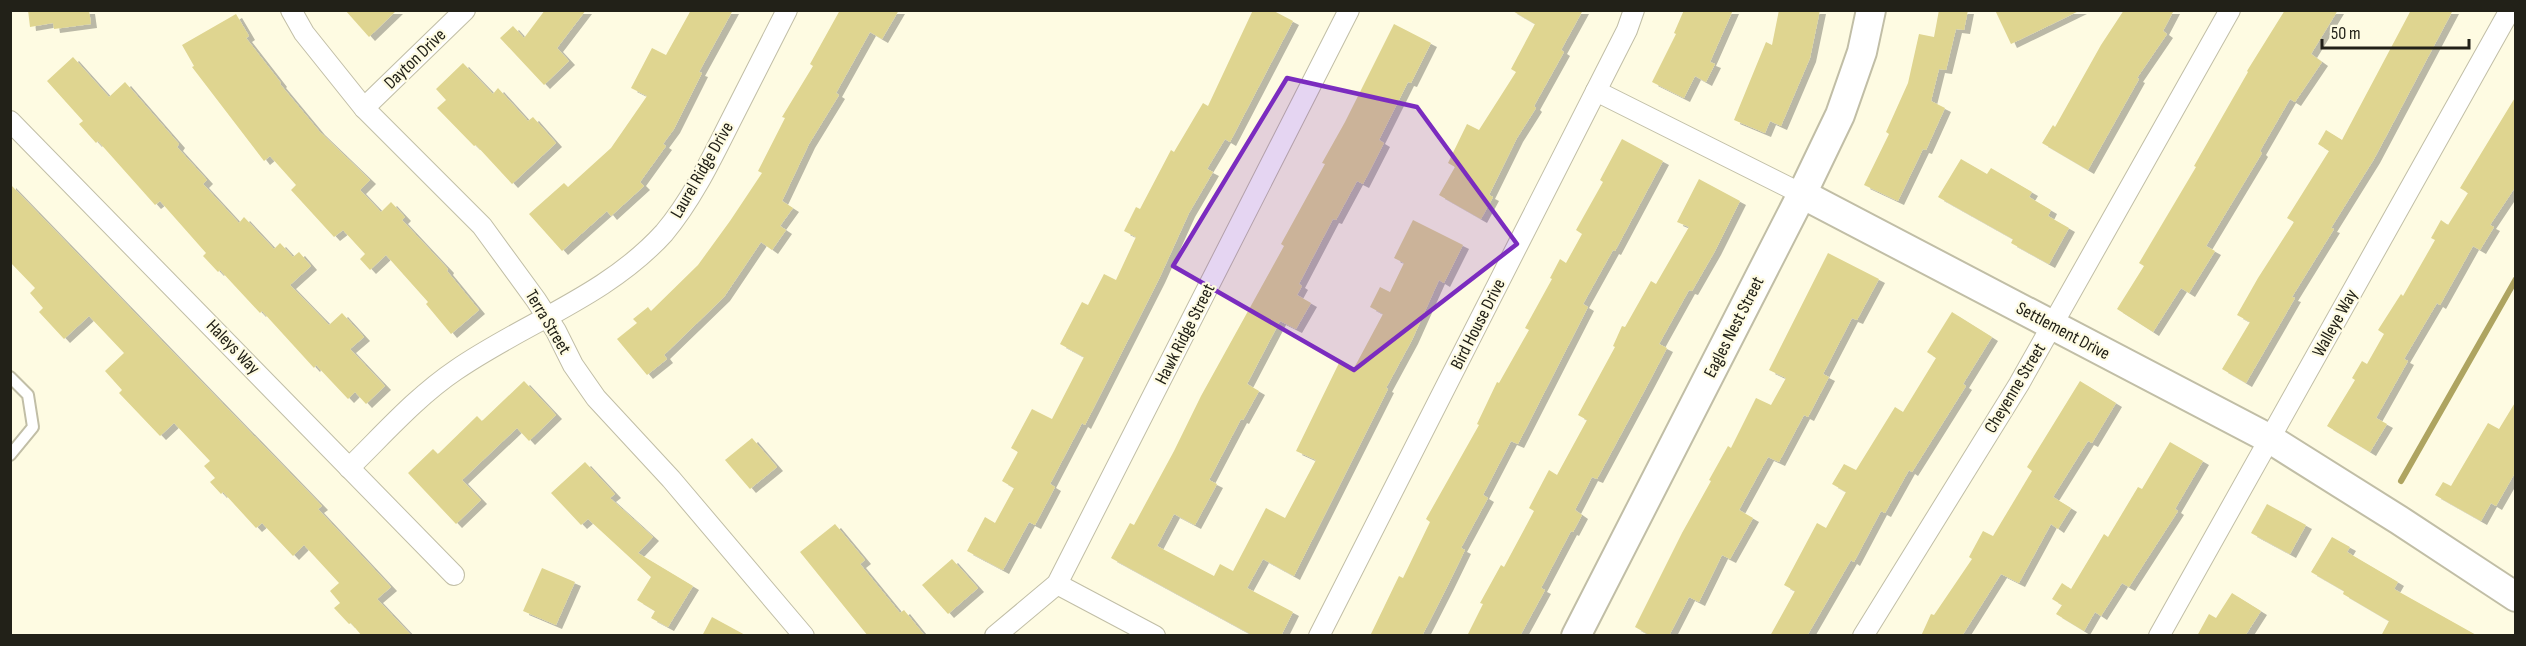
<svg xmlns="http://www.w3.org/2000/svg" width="2526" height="646" font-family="'Sofia Sans Condensed',sans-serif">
  <defs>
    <filter id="shadow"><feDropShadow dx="6" dy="4" stdDeviation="0" flood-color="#0004"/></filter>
  </defs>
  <rect width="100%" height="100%" fill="#fefbe2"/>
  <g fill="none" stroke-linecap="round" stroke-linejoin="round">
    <polyline stroke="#aea460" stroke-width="6" points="2401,481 2516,279"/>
  </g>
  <g fill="#dfd590" filter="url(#shadow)">
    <polygon points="28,10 89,10 91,24 54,29 53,23 30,27"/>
    <polygon points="345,10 397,10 369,37"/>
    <polygon points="545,10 586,10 557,48 569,61 544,85 500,38 513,26 524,38"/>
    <polygon points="691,10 733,10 699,72 702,73 674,129 663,144 666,146 640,182 644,186 611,216 607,211 562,251 529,214 564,183 568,187 611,148 647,96 631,88 652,48 666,55"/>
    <polygon points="840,10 899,10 882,39 870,32 836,93 839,95 809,144 782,201 793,208 780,226 786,230 772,250 761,242 724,297 664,355 667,359 647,375 617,339 637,323 633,319 648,307 651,311 698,265 730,221 762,173 758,171 785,118 782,117 813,66 810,64"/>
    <polygon points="1253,10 1272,10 1293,21 1230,142 1225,139 1207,169 1213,172 1189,213 1159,279 1085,425 1082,423 1050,484 1055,487 1035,525 1029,522 1003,570 967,551 985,517 995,523 1014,488 1002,481 1018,452 1011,448 1032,409 1052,419 1084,357 1060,344 1082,302 1088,305 1104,274 1116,280 1136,237 1124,231 1136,207 1140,209 1171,150 1174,152 1203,103 1208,106"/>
    <polygon points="1511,10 1583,10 1561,50 1564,52 1534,106 1536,108 1517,138 1489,195 1493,197 1481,219 1439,195 1455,167 1448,163 1467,124 1479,130 1516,72 1511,69 1535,24"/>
    <polygon points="1684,10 1733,10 1710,62 1715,64 1706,82 1695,76 1684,98 1652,82 1676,34 1674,33"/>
    <polygon points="1779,10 1820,10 1810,58 1781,126 1770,121 1765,133 1734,120 1766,42 1772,45"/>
    <polygon points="1939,10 1968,10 1964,30 1956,29 1946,70 1939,69 1931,101 1945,108 1926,150 1923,149 1898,201 1864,185 1889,134 1886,132 1908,83 1919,34 1934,37"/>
    <polygon points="1995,10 2081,10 2011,44"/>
    <polygon points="2124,10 2174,10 2163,31 2167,34 2137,78 2139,79 2088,170 2042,143 2053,125 2055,127 2101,45"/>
    <polygon points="2285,10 2338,10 2311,54 2322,62 2295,102 2290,99 2260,151 2262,153 2206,246 2215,251 2189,293 2181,288 2153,332 2117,309 2144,266 2139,263 2196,167 2194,166 2248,72 2247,71"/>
    <polygon points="2411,10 2453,10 2374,159 2331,228 2334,229 2292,297 2295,298 2246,383 2222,369 2250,322 2237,315 2258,278 2294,222 2287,218 2329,151 2318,144 2326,130 2342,140"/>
    <polygon points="236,14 249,36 246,38 281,83 280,84 319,131 370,180 360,190 381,212 391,202 405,217 402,220 448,269 447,271 479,310 451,334 426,304 428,302 386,255 370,270 360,259 365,254 343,230 334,237 291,190 296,185 270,156 264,161 192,67 194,66 182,45"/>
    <polygon points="1394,24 1431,43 1411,83 1408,82 1379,140 1384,143 1363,184 1357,181 1336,220 1333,219 1299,284 1302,286 1297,295 1311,303 1296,329 1280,321 1247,384 1259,391 1243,420 1241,419 1209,480 1217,484 1195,525 1174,514 1157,546 1214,576 1220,564 1233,571 1266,508 1285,518 1316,460 1296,451 1339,363 1353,370 1383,314 1370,307 1380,287 1390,292 1404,263 1394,258 1413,220 1463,245 1444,283 1439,280 1412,340 1386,388 1388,389 1294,576 1263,559 1247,588 1293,612 1281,636 1254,636 1111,558 1130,523 1134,525 1174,451 1201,396 1284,246 1281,244 1325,164 1322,163 1345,122"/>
    <polygon points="73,57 109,97 125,82 179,144 177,147 207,180 203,184 239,223 244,217 274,249 280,243 293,257 299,252 311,266 290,285 329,325 342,313 364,337 350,349 385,386 366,404 355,392 348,399 316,365 314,368 262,311 260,313 220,270 218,272 203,256 206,253 160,201 155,205 98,141 96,143 79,124 83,121 47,81"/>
    <polygon points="463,63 493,94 498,88 528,121 533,117 556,143 512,184 476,145 474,146 437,108 446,100 436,89"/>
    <polygon points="2516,96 2516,186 2490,225 2494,227 2480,250 2473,246 2440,305 2437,303 2404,359 2408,361 2376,418 2387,424 2370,452 2327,426 2355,380 2352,378 2362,361 2367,364 2384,334 2378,330 2401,294 2403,296 2435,240 2431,238 2441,220 2448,225 2468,193 2460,188"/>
    <polygon points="1622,139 1663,161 1615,251 1613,250 1583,304 1588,307 1518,444 1511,441 1483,495 1488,498 1461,548 1465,550 1447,587 1422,636 1370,636 1399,576 1403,578 1430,522 1426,519 1479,425 1477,424 1497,382 1499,383 1529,330 1525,328 1552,279 1550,278 1560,259 1566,263 1582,234 1576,230 1603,182 1600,180"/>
    <polygon points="1961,159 1987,174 1991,168 2032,192 2029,197 2051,210 2048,216 2069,228 2049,264 2011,243 2013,239 1938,197"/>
    <polygon points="1699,179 1740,201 1715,251 1692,291 1689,290 1659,344 1667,348 1647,386 1597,479 1592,477 1575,510 1582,515 1573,532 1571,531 1541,588 1545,590 1520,636 1467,636 1483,604 1480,603 1501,565 1504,567 1534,511 1529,508 1549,470 1557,475 1587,420 1578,415 1615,347 1613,346 1622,326 1625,327 1651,281 1656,284 1689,227 1677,222"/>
    <polygon points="10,184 322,506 318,509 391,587 377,599 412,636 362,636 351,623 349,624 334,608 340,603 330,591 339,583 304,545 293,556 262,523 256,528 223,492 221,494 210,482 215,478 204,466 210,461 174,423 160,436 119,393 122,390 105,371 124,353 89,316 64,339 39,312 43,308 30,293 35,288 10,262"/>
    <polygon points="1828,253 1879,279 1857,320 1852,318 1823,374 1829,377 1808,417 1804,415 1779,462 1768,457 1739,510 1753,518 1730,559 1722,555 1699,602 1689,597 1669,636 1651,636 1635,627 1682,533 1711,481 1709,480 1728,446 1731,448 1756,398 1771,405 1786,378 1769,370"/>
    <polygon points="1952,312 1992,337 1963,384 1966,386 1912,472 1909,470 1885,513 1881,511 1854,562 1851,560 1807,636 1770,636 1795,591 1784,585 1817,523 1826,528 1846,492 1832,484 1844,464 1856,470 1895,407 1903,412 1936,358 1927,352"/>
    <polygon points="524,381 556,415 529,441 517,428 462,480 481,500 456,524 408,473 433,449 438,454 477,416 482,421"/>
    <polygon points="2080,381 2116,403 2092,443 2088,441 2053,497 2071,508 2058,529 2051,524 2019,583 2001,574 1962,636 1921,636 1931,614 1934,615 1972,559 1969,557 1983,531 1993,536 2032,471 2027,467"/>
    <polygon points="2516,401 2516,471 2496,506 2491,503 2481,521 2435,495 2443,482 2451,486 2488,423 2499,429"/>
    <polygon points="752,438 777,467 750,489 725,460"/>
    <polygon points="2170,442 2203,461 2175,509 2178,511 2129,587 2122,583 2101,616 2095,612 2084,631 2056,614 2062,605 2052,599 2062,583 2071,589 2104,534 2108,537 2138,487 2142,489"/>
    <polygon points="585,462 615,494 610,498 653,537 638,553 693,586 668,627 651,618 655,611 637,600 651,577 588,519 581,525 551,493"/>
    <polygon points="2267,504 2306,525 2290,554 2251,533"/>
    <polygon points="835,524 865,560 860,564 900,613 904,610 925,636 868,636 800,552"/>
    <polygon points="2332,537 2350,547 2347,552 2398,582 2394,589 2478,636 2381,636 2389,621 2343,594 2344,591 2311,572"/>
    <polygon points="952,559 978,588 948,614 922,585"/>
    <polygon points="542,568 575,582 556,625 523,611"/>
    <polygon points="2232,593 2261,611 2245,636 2197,636 2209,614 2216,618"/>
    <polygon points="712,617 747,636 702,636"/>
  </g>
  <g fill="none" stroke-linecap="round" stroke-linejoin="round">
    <g stroke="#c1bea6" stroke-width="14">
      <polyline id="lane" points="10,377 28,395 33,427 10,455"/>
    </g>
    <g stroke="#c1bea6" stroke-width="22">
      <g id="street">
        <polyline points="291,10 304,33 364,108 482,226 536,300 556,331 573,365 596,398 671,479 804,636"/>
        <polyline points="1596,91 1802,194"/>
        <polyline points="364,108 465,10"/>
        <polyline points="10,121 454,575"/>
        <path d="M349 468C383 435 416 397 456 370 524 323 607 296 664 233 690 202 709 164 727 128 747 89 767 50 787 10"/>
        <polyline points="1057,584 1155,636"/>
        <polyline points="995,636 1057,584 1349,10"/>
        <polyline points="1319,636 1627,30 1634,10"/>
        <polyline points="1863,636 2019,384 2230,10"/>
        <polyline points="2159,636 2510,10"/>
      </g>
    </g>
    <g stroke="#c1bea6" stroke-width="32">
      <g id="secondary">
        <polyline points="1802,194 2270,439 2399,520 2516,597"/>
        <polyline points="1576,636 1802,194 1840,115 1862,52 1871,10"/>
      </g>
    </g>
    <use href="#lane" stroke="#fff" stroke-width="10"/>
    <use href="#street" stroke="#fff" stroke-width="20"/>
    <use href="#secondary" stroke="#fff" stroke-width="28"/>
  </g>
  <path fill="#7b2cbf" fill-opacity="0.2" stroke="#7b2cbf" stroke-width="4.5" stroke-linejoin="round" d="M1287 78 1417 107 1517 244 1354 370 1173 266Z"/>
  <g text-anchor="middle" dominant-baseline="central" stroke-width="4.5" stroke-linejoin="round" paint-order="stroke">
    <g font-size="18" fill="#222118" stroke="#fefbe2">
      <text transform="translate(415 59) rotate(-44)">Dayton Drive</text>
      <text transform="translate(702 170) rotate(-60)">Laurel Ridge Drive</text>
      <text transform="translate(548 322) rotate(59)">Terra Street</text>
      <text transform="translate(2335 323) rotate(-61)">Walleye Way</text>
      <text transform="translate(1478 324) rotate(-63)">Bird House Drive</text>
      <text transform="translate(1734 327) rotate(-63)">Eagles Nest Street</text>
      <text transform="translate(2063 331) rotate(28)">Settlement Drive</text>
      <text transform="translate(1185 334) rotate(-63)">Hawk Ridge Street</text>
      <text transform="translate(233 347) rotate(46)">Haleys Way</text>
      <text transform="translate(2015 388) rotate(-59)">Cheyenne Street</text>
    </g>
  </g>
  <rect width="2526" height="646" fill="none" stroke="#222118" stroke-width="24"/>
  <path d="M2322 39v9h147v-9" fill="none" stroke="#222118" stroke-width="3"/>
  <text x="2331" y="39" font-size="18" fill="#222118" stroke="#fefbe2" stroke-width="4.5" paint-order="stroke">50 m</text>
</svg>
